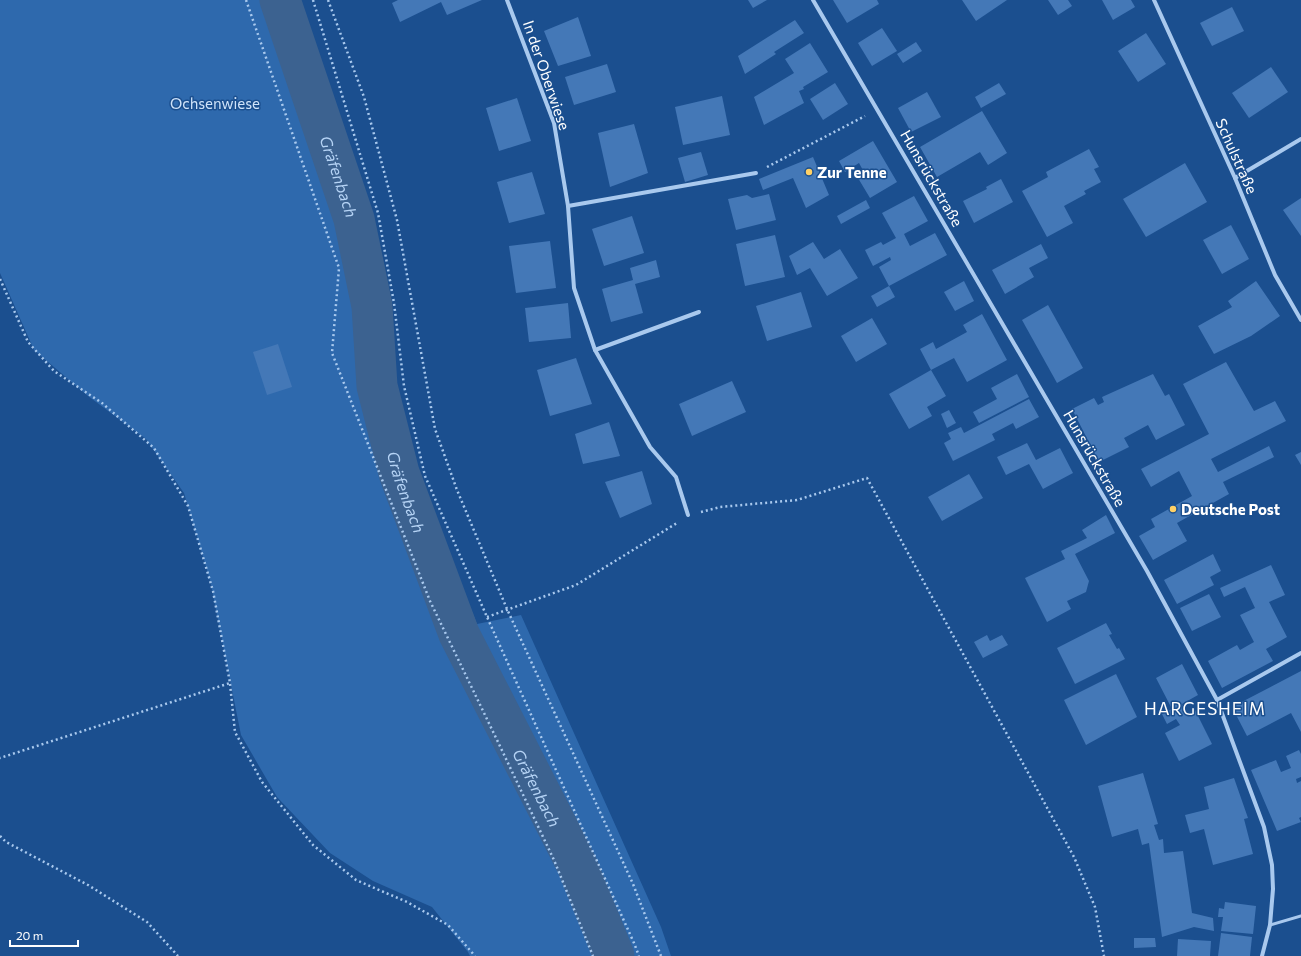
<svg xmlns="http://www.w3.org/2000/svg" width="1301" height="956" font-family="Commissioner,sans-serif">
  <rect width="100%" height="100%" fill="#1b4f8f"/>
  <polygon fill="#2e69ad" points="0,0 295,0 371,217 387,305 400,411 417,475 477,624 521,615 661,927 671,956 470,956 468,952 432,907 373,881 330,853 277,797 241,735 210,580 184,493 146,439 88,396 34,350 0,273"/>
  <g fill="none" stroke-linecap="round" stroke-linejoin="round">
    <path stroke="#3c6290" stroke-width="41" id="s1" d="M280 0 354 219 372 306 377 386 399 473 459 634 577 865 614 956"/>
  </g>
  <g fill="#4478b7">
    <polygon points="398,0 482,0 447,15 441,2 400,22 392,3"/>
    <polygon points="748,0 767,0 753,8"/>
    <polygon points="833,0 877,0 879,4 847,23"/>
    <polygon points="962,0 1007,0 976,21"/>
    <polygon points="1048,0 1068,0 1072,6 1058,15"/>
    <polygon points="1102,0 1131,0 1135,7 1113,20"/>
    <polygon points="1232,7 1244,31 1212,46 1200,23"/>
    <polygon points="578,17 591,56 558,66 544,31"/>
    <polygon points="795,20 804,33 774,52 776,54 745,74 738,56"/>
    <polygon points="882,28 897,51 872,66 858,43"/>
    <polygon points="1146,33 1166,64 1138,82 1118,51"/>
    <polygon points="916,42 922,51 903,63 897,54"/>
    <polygon points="810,43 828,72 803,87 804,89 799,91 804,103 764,125 754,97 794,73 785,59"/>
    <polygon points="607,64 616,92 574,105 565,77"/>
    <polygon points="1271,67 1288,92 1249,118 1232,93"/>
    <polygon points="835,83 848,104 823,120 810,99"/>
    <polygon points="999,83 1006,94 981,108 975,97"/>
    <polygon points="927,92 941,117 911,132 898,108"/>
    <polygon points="722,96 730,135 683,145 675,107"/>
    <polygon points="517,98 531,141 499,151 486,108"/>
    <polygon points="982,111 1007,153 988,165 980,152 937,177 920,147"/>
    <polygon points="634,124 648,173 610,187 598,133"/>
    <polygon points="873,141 897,182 870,198 858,178 865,174 859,163 845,172 839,161"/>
    <polygon points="1089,149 1099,167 1094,169 1101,182 1084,191 1086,194 1064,206 1073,223 1047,237 1022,191 1048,177 1046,172"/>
    <polygon points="701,152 708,175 685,182 678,158"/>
    <polygon points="813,157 829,195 806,208 793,178 763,190 759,179"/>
    <polygon points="1185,163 1207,202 1146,237 1123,199"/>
    <polygon points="532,172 545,214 509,223 497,182"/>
    <polygon points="1001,179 1013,202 974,223 963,201 987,189 986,187"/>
    <polygon points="769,194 776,220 736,230 728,199 747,195 752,198"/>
    <polygon points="914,196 928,221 904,234 910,246 935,233 947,255 889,286 879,267 891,260 890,257 873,266 865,250 881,242 883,245 896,238 882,213"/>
    <polygon points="1301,198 1301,236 1283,210"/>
    <polygon points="866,200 870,208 841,224 837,216"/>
    <polygon points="632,216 644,253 604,266 592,229"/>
    <polygon points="1231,225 1249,259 1222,274 1203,240"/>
    <polygon points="775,235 785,277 745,286 736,244"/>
    <polygon points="550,241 556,288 516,293 509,246"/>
    <polygon points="813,242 824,259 840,249 858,278 827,296 810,268 797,275 789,256"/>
    <polygon points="1041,244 1048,258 1029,268 1034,277 1005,294 992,270"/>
    <polygon points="656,260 660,277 635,284 643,313 611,322 602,289 633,280 630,268"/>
    <polygon points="964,281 974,301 955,311 944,292"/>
    <polygon points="1256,281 1280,316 1251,336 1214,354 1198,326 1232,307 1228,301"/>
    <polygon points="889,286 895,297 877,307 871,296"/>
    <polygon points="801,292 812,327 767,341 756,306"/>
    <polygon points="568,303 571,338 529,342 525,308"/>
    <polygon points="1048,305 1083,368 1057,383 1022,320"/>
    <polygon points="982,314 1007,360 967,382 954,358 931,370 920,349 933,342 936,349 967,332 963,325"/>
    <polygon points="872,318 887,344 856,362 841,336"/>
    <polygon points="278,344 292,387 267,395 253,352"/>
    <polygon points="576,358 592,404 550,416 537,370"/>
    <polygon points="1226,362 1254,411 1275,401 1286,421 1211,459 1218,472 1269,446 1274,457 1223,482 1229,494 1177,523 1187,541 1153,560 1139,536 1155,527 1151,519 1192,496 1179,471 1151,487 1141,469 1209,434 1183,384"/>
    <polygon points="931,370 946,396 927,407 932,416 909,429 889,394"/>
    <polygon points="1017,374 1029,397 979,423 973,412 997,399 991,388"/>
    <polygon points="1153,374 1165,396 1169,394 1185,425 1156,440 1148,425 1124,438 1129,447 1099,462 1072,409 1094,398 1098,405 1104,402 1102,397"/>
    <polygon points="732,381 746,412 692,436 679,404"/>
    <polygon points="1029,399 1039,417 1016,429 1013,423 992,434 995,440 953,461 944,443 951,439 948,433 961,427 964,433"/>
    <polygon points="949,410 956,423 947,428 941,414"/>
    <polygon points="609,422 620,456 583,464 575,434"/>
    <polygon points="1027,443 1036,460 1060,448 1073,473 1043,489 1029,464 1006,475 997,457"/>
    <polygon points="1301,452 1301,465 1295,455"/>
    <polygon points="642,471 652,504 620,518 605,482"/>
    <polygon points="969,474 983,498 942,521 928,497"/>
    <polygon points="1106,515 1115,533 1075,554 1089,581 1086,592 1067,601 1071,609 1047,622 1025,578 1065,559 1061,551 1087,538 1082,530"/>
    <polygon points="1213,554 1221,571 1210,577 1214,585 1177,604 1164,580"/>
    <polygon points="1271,565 1285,595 1269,602 1287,637 1266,649 1273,661 1222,688 1208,661 1237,645 1240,650 1254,642 1240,615 1255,608 1245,587 1224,597 1220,588"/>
    <polygon points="1209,594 1221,617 1192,631 1180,608"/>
    <polygon points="1106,623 1112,634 1109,635 1117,649 1119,648 1125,659 1075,684 1057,648"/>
    <polygon points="987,635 990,641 1002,635 1008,645 983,658 974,642"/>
    <polygon points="1182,664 1198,695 1182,704 1187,714 1195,710 1212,744 1179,761 1165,733 1180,725 1176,719 1167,724 1162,714 1172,709 1156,678"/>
    <polygon points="1301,671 1301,732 1291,713 1247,736 1232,707"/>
    <polygon points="1116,674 1137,717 1086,745 1064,700"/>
    <polygon points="1299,750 1301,754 1301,777 1296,779 1297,783 1301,781 1301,817 1299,818 1301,822 1277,831 1251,770 1276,760 1281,772 1291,768 1286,756"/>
    <polygon points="1143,773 1158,824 1154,825 1159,840 1163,839 1164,853 1183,851 1192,913 1213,918 1214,931 1194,927 1162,937 1149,843 1142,845 1138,829 1112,837 1098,786"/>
    <polygon points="1234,778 1248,818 1244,819 1253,854 1213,865 1204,829 1190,833 1185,815 1209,809 1204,787"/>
    <polygon points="1225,902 1256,906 1253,934 1221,931 1223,917 1218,917 1219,908 1224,909"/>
    <polygon points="1221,933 1252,937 1250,956 1218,956"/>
    <polygon points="1134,938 1155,938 1156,947 1134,948"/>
    <polygon points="1178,939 1211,941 1210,956 1177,956"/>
  </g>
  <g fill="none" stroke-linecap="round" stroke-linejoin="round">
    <g stroke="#a9c9ee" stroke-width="2.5" stroke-dasharray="2 3" stroke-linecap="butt">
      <polyline points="246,0 339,268 332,353 430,601 498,742 554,860 593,956"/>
      <polyline points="313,0 378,213 394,303 404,386 425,476 487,617 634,943 639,956"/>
      <polyline points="328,0 364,97 397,220 435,429 457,490 507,609 633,884 661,956"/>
      <polyline points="767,167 865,116"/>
      <polyline points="0,279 28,342 54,371 102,403 154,448 188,506 213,591 230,683 0,758"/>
      <polyline points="701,512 720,507 797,500 867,478 1074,857 1095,907 1104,956"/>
      <polyline points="487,617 576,585 677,523"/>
      <polyline points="230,684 235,732 262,782 313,845 356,880 407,902 448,925 475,956"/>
      <polyline points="0,836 6,842 88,885 147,922 178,956"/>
    </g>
    <polyline stroke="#a9c9ee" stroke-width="3" points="1270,925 1301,916"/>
    <g stroke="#a9c9ee" stroke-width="4">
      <polyline points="507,0 554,123 568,206 574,288 595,350 650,447 676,477 688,515"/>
      <polyline points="813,0 1147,571 1217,700 1264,827 1272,865 1273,889 1270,925 1262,956"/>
      <polyline points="1154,0 1235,178 1275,275 1301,320"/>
      <polyline points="1235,178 1301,139"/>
      <polyline points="568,206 756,173"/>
      <polyline points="595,350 699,312"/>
      <polyline points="1217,700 1301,653"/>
    </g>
  </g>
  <g fill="#ffd166" stroke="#1b4f8f" stroke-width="1.5">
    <circle cx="809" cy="172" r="4"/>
    <circle cx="1173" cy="509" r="4"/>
  </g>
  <g text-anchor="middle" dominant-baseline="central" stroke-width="3" stroke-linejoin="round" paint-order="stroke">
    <g font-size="15" fill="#fff" stroke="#1b4f8f">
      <text transform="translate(547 75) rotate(71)">In der Oberwiese</text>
      <text transform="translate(1237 156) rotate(66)">Schulstraße</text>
      <text transform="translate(932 178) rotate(60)">Hunsrückstraße</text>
      <text transform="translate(1095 458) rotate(60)">Hunsrückstraße</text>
    </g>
    <g font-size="15" fill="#cfe3fa" stroke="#1b4f8f">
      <text x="215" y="103">Ochsenwiese</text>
    </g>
    <g font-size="15" font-weight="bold" fill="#fff" stroke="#1b4f8f" text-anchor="start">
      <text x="817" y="172">Zur Tenne</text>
      <text x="1181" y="509">Deutsche Post</text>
    </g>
    <g font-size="16" font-style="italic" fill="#b5d3f5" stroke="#1b4f8f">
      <text stroke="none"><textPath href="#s1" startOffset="186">Gräfenbach</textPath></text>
      <text stroke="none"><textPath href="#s1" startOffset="510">Gräfenbach</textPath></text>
      <text stroke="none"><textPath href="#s1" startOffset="834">Gräfenbach</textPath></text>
    </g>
    <g font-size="17" letter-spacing="1" fill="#fff" stroke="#1b4f8f">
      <text x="1205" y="708">HARGESHEIM</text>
    </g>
  </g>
  <path d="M10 940v6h68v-6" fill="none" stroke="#ffffff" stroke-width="2"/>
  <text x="16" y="940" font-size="12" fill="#ffffff" stroke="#1b4f8f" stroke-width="3" paint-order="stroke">20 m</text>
</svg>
